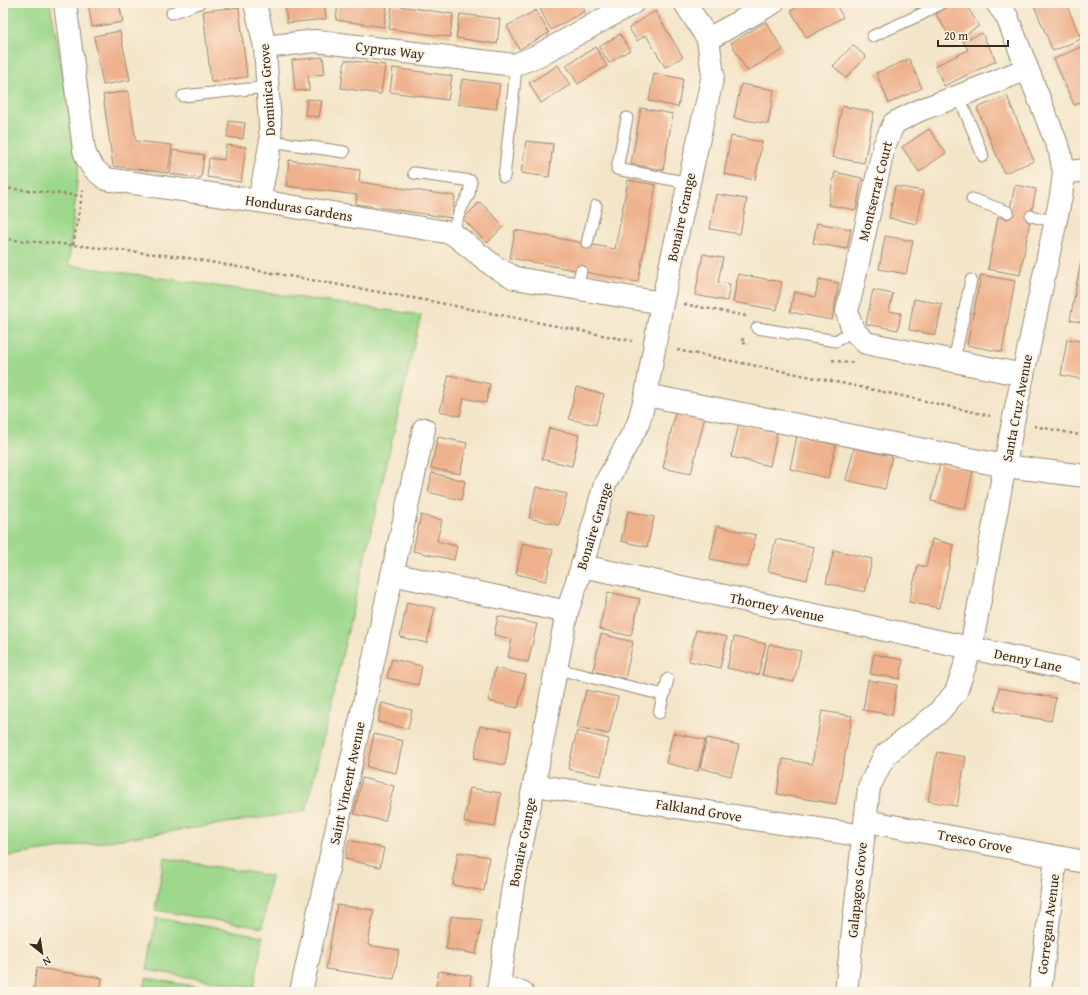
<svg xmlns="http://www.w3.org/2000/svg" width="1088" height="995" font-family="'Gentium Book Plus',serif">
  <rect width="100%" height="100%" fill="#fcf5e5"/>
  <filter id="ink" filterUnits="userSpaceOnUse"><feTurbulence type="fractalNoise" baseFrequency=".025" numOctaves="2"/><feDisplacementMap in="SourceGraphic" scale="8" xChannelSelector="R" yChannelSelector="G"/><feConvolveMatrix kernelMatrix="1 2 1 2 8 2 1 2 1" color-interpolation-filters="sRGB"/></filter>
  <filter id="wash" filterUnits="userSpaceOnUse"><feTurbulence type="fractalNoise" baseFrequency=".012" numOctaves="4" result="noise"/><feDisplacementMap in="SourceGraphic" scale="16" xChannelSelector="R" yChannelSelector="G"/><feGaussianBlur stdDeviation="0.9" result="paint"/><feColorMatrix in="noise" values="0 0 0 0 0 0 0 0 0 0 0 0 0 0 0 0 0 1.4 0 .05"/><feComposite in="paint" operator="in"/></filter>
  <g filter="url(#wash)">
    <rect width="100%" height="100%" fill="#f3e5c8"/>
    <g fill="#9ed88c" stroke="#6c8155">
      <polygon points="3,3 50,3 79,162 69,265 421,315 306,811 3,857"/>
      <polygon points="164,858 271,876 262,928 155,910"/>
      <polygon points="156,918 263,936 254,988 147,970"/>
      <polygon points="146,978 228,992 144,992"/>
    </g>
    <g id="blocks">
      <g fill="#eeb18c">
        <polygon points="88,3 119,3 123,22 92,27"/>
        <polygon points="285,3 306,3 306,6 324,4 326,19 287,23"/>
        <polygon points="338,3 380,3 387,4 384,27 336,20"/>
        <polygon points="550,3 580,3 585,11 551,30 540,9"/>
        <polygon points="804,3 835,3 843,17 807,38 791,11"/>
        <polygon points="913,3 926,3 916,9"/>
        <polygon points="954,3 965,3 979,26 953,42 936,14"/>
        <polygon points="1033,3 1066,3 1081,39 1053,51"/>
        <polygon points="392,5 453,14 450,37 389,29"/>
        <polygon points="239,7 247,77 211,82 203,11"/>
        <polygon points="536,10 549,33 519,49 507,26"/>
        <polygon points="655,11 683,57 665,67 646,35 637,41 629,28"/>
        <polygon points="460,14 500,19 497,44 456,38"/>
        <polygon points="766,22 783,50 747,71 731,43"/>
        <polygon points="120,31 130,80 103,85 94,36"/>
        <polygon points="982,33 996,61 944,86 935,66 968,50 963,41"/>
        <polygon points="620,34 630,50 609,63 599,47"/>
        <polygon points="853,45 866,57 846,78 833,66"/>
        <polygon points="1085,45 1085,101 1074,105 1054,59"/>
        <polygon points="596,47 607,66 578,84 566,65"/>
        <polygon points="323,57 325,74 308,76 309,90 295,91 292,60"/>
        <polygon points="909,59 922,88 889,103 876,73"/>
        <polygon points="345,60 385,65 381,94 341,88"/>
        <polygon points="558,65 570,85 541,103 529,83"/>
        <polygon points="393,68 452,76 448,100 390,92"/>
        <polygon points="654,73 683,79 678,107 649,101"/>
        <polygon points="462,79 500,84 496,109 458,104"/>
        <polygon points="741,84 774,90 768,124 734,118"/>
        <polygon points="128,91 136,141 172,145 168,173 113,166 103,95"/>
        <polygon points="1007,96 1034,161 1004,173 977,108"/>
        <polygon points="307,99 322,101 319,117 305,115"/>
        <polygon points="842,106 874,112 864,163 832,157"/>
        <polygon points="641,108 673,114 663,170 631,164"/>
        <polygon points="229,121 245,123 243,139 227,137"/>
        <polygon points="929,129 946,153 919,172 902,147"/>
        <polygon points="731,136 762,142 755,180 724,174"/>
        <polygon points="526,141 553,144 549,177 521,173"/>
        <polygon points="226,145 246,147 241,182 207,177 209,158 224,160"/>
        <polygon points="173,150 204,155 201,178 170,174"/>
        <polygon points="289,160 360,170 359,182 455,196 452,218 356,204 357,195 286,186"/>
        <polygon points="835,172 862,178 856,210 828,205"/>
        <polygon points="628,180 656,185 638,282 510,258 515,230 615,249"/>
        <polygon points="1015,185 1036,189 1020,275 988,269 998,217 1008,219"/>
        <polygon points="895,186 923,191 917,224 889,218"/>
        <polygon points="716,194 747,199 740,234 710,229"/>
        <polygon points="480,202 504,226 487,243 463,219"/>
        <polygon points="817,223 851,229 847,249 813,243"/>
        <polygon points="1084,230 1085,230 1085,247 1081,246"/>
        <polygon points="885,236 913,241 906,274 879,269"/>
        <polygon points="703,254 723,258 718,282 730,284 727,301 695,295"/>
        <polygon points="1081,261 1085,262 1085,323 1070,320"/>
        <polygon points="738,274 782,282 777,310 733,302"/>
        <polygon points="981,275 1015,281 1002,352 967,345"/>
        <polygon points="819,279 839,283 832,320 790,312 794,292 815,297"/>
        <polygon points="873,290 893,294 889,311 901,313 898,330 866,324"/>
        <polygon points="914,299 942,304 936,335 909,330"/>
        <polygon points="1067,339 1085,342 1082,361 1085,362 1085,380 1061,375"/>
        <polygon points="449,375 490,384 486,403 464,398 460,416 440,411"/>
        <polygon points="576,387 604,394 596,425 569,419"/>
        <polygon points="676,409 705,416 691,474 663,468"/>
        <polygon points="739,424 777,433 770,466 731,457"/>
        <polygon points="549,428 579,435 572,466 542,459"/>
        <polygon points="797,436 836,445 828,478 790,469"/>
        <polygon points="438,437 467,443 460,474 431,468"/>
        <polygon points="854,448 892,456 885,489 846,480"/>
        <polygon points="940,464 973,471 965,509 931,501"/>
        <polygon points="432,473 465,481 461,500 428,492"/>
        <polygon points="536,487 567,494 559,525 529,518"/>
        <polygon points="628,511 654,517 647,547 621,541"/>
        <polygon points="421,515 442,520 437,541 457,546 454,560 413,551"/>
        <polygon points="717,526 756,535 748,567 710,559"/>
        <polygon points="776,539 814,547 807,580 768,571"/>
        <polygon points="932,539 954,545 939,608 909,602 918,565 926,567"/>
        <polygon points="523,543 553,550 546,581 516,574"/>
        <polygon points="834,550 872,559 865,592 826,583"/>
        <polygon points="608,592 640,599 631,636 599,629"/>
        <polygon points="407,602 435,608 427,643 400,637"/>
        <polygon points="498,616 537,624 528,662 508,657 512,639 494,635"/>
        <polygon points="696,630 727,637 720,668 689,661"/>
        <polygon points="601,634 633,642 625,679 593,671"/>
        <polygon points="734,637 766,644 758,675 727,668"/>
        <polygon points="769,644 801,651 794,682 762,675"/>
        <polygon points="874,654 903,660 900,679 870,674"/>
        <polygon points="392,659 422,666 418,685 387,678"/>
        <polygon points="495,668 526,675 518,708 488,701"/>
        <polygon points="868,680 897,685 892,715 863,710"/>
        <polygon points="999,688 1056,698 1051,721 995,711"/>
        <polygon points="586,690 618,697 609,734 577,727"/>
        <polygon points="382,703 412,710 408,729 378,722"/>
        <polygon points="822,711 852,716 836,804 777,794 783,759 812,764"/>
        <polygon points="480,726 511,731 505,765 474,759"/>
        <polygon points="577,731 609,739 601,776 568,769"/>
        <polygon points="673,733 705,740 698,771 666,763"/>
        <polygon points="374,734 403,741 396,773 367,767"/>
        <polygon points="707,738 739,745 731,776 700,768"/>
        <polygon points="937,752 966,757 957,806 928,801"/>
        <polygon points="362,778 394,786 385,821 354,814"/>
        <polygon points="470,788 501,793 495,827 464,822"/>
        <polygon points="349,840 384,848 380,867 345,859"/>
        <polygon points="458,852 489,857 484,891 453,885"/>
        <polygon points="337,905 374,910 368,945 399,950 394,979 326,969"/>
        <polygon points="451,916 482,920 476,954 446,949"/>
        <polygon points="37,968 102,978 100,992 33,992"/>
        <polygon points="439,971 471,976 469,992 443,992 435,991"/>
      </g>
    </g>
  </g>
  <g filter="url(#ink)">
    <use href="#blocks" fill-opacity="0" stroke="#978873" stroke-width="1"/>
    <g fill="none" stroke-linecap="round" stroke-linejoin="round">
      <g stroke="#978873" stroke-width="13">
        <g id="lane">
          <polyline points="172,13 199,3"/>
          <polyline points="873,36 922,14 941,3"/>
          <polyline points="183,96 268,87"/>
          <polyline points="959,96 983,156"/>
          <polyline points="627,118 617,169 689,183"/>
          <polyline points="271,141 344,152"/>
          <polyline points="414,173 471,181 469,194 460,211 452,233"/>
          <polyline points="504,177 515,79 515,65"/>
          <polyline points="972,199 1008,212"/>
          <polyline points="1031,216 1056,222"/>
          <polyline points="587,243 596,206"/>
          <polyline points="577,288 581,271"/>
          <polyline points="757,328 836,341 853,330"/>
          <polyline points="954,361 971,280"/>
          <polyline points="557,669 664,695"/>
          <polyline points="659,713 668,679"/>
        </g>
      </g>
      <g stroke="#978873" stroke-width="24">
        <g id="street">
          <path d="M65 3 84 150C88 164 94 170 106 179L259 201 452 233 495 267 515 278 662 303"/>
          <polyline points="255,3 265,47 271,141 259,201"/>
          <polyline points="708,39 773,3"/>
          <polyline points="265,47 315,41 515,65 539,55 633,3"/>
          <polyline points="1064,173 1085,170"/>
          <polyline points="1023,375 866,343 853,330 847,312 884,146 894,123 920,110 959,96 1027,69"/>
          <polyline points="646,395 1005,466 1085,476"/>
          <polyline points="582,566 971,648 1085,673"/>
          <polyline points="392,574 567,612"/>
          <polyline points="534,785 864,836"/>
          <polyline points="866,821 1085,862"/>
          <polyline points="499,988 522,992"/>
          <polyline points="301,992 424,429"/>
          <polyline points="498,992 513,886 534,785 567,612 582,566 605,484 638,424 646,395 662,303 713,75 708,39 685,3"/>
          <polyline points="846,992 869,787 885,755 937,714 956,692 971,648 1013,422 1061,196 1064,173 1060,152 1007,17 997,3"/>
          <polyline points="1040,992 1056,857"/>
        </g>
      </g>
      <g stroke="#978873" stroke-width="2.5" stroke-dasharray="3 3" stroke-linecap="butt">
        <polyline points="3,188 82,196"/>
        <polyline points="3,239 73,245 182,257 435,302 632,341"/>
        <polyline points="73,245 83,190"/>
        <polyline points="684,304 746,316"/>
        <polyline points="743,338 742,343 749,344"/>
        <path d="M677 350C781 371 886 391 990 416"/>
        <polyline points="832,360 848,363 853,362"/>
        <polyline points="1034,426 1085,436"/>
      </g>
      <use href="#lane" stroke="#fff" stroke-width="11"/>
      <use href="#street" stroke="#fff" stroke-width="22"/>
    </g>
  </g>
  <g text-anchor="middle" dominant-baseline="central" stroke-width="3.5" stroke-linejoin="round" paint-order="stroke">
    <g font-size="14" fill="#3b2a1e" stroke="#fcf5e5">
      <text transform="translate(390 50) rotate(7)">Cyprus Way</text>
      <text transform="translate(267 90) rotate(-94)">Dominica Grove</text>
      <text transform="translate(875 191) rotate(-76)">Montserrat Court</text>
      <text transform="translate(299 208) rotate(9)">Honduras Gardens</text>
      <text transform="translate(681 217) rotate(-78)">Bonaire Grange</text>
      <text transform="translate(1017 408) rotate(-79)">Santa Cruz Avenue</text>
      <text transform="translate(594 526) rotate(-73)">Bonaire Grange</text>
      <text transform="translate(777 607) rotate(12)">Thorney Avenue</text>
      <text transform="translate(1028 660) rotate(12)">Denny Lane</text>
      <text transform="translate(347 783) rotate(-78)">Saint Vincent Avenue</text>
      <text transform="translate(699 810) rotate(9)">Falkland Grove</text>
      <text transform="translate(975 841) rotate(11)">Tresco Grove</text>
      <text transform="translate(522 842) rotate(-79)">Bonaire Grange</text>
      <text transform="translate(857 890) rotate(-84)">Galapagos Grove</text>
      <text transform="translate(1048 924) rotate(-83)">Gorregan Avenue</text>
    </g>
  </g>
  <rect width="1088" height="995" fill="none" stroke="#fcf5e5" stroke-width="16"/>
  <g transform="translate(42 953) rotate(150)" stroke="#fcf5e5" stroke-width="3" paint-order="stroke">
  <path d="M0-3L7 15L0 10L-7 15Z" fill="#3b2a1e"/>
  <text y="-6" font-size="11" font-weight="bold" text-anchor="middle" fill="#3b2a1e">N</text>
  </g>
  <path d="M938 40v6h70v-6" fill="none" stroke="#3b2a1e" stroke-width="2"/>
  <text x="944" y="40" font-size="12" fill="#3b2a1e" stroke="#fcf5e5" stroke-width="3" paint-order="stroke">20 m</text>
</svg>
